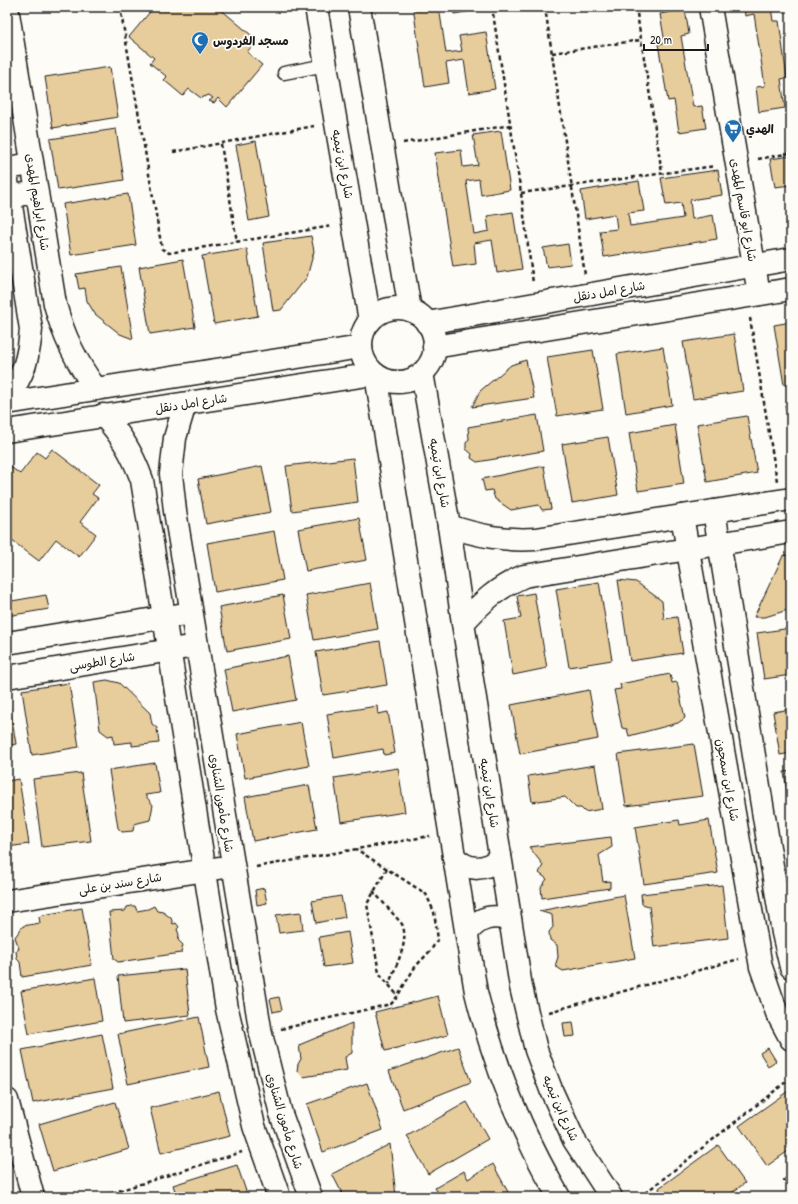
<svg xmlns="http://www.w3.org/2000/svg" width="798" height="1204" font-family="'Patrick Hand','Playpen Sans Arabic',sans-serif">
  <rect width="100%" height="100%" fill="#fdfcf7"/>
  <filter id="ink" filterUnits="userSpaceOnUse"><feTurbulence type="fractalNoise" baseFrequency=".025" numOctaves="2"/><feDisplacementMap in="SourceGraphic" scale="8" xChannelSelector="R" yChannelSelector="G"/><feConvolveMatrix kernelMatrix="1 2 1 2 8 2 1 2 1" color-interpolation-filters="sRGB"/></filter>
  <g filter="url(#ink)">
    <g fill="#e7cc9c" stroke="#1c1c1c">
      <polygon points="154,7 218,7 257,40 247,52 262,65 227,107 218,98 214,103 209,101 213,98 209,95 201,98 189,89 183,96 164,80 167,77 150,63 154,58 129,37"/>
      <polygon points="413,7 439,7 446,53 462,51 459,36 486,32 495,89 469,93 464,60 446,63 449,83 425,87"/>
      <polygon points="453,7 482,7 483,9 454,14"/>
      <polygon points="744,7 771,7 773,21 779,21 787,78 781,79 785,108 759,112 756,87 765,86 754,14 745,16"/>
      <polygon points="685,9 689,34 681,36 693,107 702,106 706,128 679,132 674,100 668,101 658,44 665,43 660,14"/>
      <polygon points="110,67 118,117 53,128 45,77"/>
      <polygon points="116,129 124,180 58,190 50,139"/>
      <polygon points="501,131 510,190 481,195 479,179 466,181 474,234 489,231 487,216 513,212 522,269 497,273 492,240 474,243 476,264 453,267 435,153 461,150 463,167 478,165 473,135"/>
      <polygon points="256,141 269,217 249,221 236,145"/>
      <polygon points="791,156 791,185 775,187 770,159"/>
      <polygon points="718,170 722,195 690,200 692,219 713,215 717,239 604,257 600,231 617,229 615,214 585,219 581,191 639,181 644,211 628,213 630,226 683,218 681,203 666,205 661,178"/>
      <polygon points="128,194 136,245 71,255 63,204"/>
      <polygon points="311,236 314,251 307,277 281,310 273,311 263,243"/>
      <polygon points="568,244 571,264 547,267 543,248"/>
      <polygon points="247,249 258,316 214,324 202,256"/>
      <polygon points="183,259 195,327 150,334 139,267"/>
      <polygon points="121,267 133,339 120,334 95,314 87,301 85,288 79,289 76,274"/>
      <polygon points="791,322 791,384 784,385 774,325"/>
      <polygon points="734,334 743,391 693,399 683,342"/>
      <polygon points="663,347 672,405 626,413 617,354"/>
      <polygon points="593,350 603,409 557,416 547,357"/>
      <polygon points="526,360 534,398 472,407 480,391 511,365"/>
      <polygon points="785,405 791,405 791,439"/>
      <polygon points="537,415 543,451 477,462 471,458 472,454 466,449 466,443 469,439 468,427"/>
      <polygon points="747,416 757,473 707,482 697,424"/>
      <polygon points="675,425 684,484 638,491 629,433"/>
      <polygon points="608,437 618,495 572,503 562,444"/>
      <polygon points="52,449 99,485 92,494 98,498 80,522 96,534 79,557 56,539 39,561 7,537 7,464 20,474 37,452 45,458"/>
      <polygon points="353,458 358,502 292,511 286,466"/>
      <polygon points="262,466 271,512 206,524 198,479"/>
      <polygon points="544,466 551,509 542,510 539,505 511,510 495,499 492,490 485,491 482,479"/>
      <polygon points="359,518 367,560 306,571 298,529"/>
      <polygon points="274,531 283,580 215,592 207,543"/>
      <polygon points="791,554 791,609 765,617 754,617 783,556"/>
      <polygon points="618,580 636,582 662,601 664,619 677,617 683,653 630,661"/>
      <polygon points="599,582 612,660 569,667 556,589"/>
      <polygon points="370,583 378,629 314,640 306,595"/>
      <polygon points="7,584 9,585 12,601 46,595 49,609 7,616"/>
      <polygon points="534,593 547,668 513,675 504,621 521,618 517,596"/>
      <polygon points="283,595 291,639 227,651 219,607"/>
      <polygon points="791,628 791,675 764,679 757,633"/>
      <polygon points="380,641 387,685 323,695 316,652"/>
      <polygon points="288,656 296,700 232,712 224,669"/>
      <polygon points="670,674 672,683 677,682 685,718 678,723 629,736 627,729 622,728 614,690 621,689 620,684"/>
      <polygon points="107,680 119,683 150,713 152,724 157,728 159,743 132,746 132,742 114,744 113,735 108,736 100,730 94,682"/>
      <polygon points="69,683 79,747 32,755 22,690"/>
      <polygon points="7,690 16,744 7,746"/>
      <polygon points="589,690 598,739 520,754 511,705"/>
      <polygon points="377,706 378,714 388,712 395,753 384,755 383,749 334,758 327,714"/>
      <polygon points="791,709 791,753 780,755 773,712"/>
      <polygon points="301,722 309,766 245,778 237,734"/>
      <polygon points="694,744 703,796 626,806 618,754"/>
      <polygon points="155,763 160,793 145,795 153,805 150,820 134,824 133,831 122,832 118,828 109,770"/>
      <polygon points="595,765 602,809 585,812 581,808 576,808 565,797 532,802 528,776"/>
      <polygon points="398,768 405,812 341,822 334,778"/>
      <polygon points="791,771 791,818 784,772"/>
      <polygon points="81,773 91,841 42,847 33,779"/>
      <polygon points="19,779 29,844 7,847 7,781"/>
      <polygon points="309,785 317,829 253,841 245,797"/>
      <polygon points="679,820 680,825 709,820 718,873 644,884 635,827"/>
      <polygon points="611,837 612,847 599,855 603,882 610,881 610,888 542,898 541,887 547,879 539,873 543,865 529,847"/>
      <polygon points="722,885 728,938 654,947 649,906 642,904 641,894"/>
      <polygon points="264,888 267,903 257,905 255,890"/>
      <polygon points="624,895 635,958 563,971 555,966 558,957 557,945 550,940 549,932 553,927 552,915 539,911"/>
      <polygon points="341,896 345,917 316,923 312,901"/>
      <polygon points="132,906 135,906 137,911 148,909 154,906 157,911 163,912 171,918 173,924 176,923 179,927 177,929 179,935 178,940 183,945 181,953 118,962 114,959 109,912 125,911 127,907"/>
      <polygon points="82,908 92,965 22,977 20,962 17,959 16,951 19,949 15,937 23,926 40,923 39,917 43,915"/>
      <polygon points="301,912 303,930 279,933 276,915"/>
      <polygon points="348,932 353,963 324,967 319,937"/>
      <polygon points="185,969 190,1015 123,1023 118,976"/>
      <polygon points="95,978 102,1021 29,1034 21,991"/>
      <polygon points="438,996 448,1035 385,1051 375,1012"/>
      <polygon points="279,997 282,1010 273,1012 270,999"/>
      <polygon points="199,1017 209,1067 128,1084 118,1034"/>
      <polygon points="573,1022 575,1036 565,1037 563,1023"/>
      <polygon points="352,1023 352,1053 345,1057 347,1070 303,1077 297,1071 298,1064 301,1059 299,1045"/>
      <polygon points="102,1034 113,1088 33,1103 22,1050"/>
      <polygon points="458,1047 471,1082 403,1109 389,1071"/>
      <polygon points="768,1048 776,1061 768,1066 760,1053"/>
      <polygon points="367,1083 383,1130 323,1152 307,1104"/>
      <polygon points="791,1089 791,1149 767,1166 739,1126"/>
      <polygon points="219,1091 230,1136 161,1153 150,1108"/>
      <polygon points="115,1102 129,1149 53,1171 39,1124"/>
      <polygon points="467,1102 488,1139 428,1174 407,1136"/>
      <polygon points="390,1144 396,1196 344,1197 332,1174"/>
      <polygon points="718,1145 745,1183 726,1197 661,1197 659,1188"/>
      <polygon points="493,1164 508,1192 500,1197 441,1197 435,1188 464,1171 468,1179"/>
      <polygon points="237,1165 248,1197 177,1197 173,1185"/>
      <polygon points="791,1173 791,1188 783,1180"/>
    </g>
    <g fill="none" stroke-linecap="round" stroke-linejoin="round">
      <g stroke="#1c1c1c" stroke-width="15">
        <polyline id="service" points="284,73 326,65"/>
      </g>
      <g stroke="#1c1c1c" stroke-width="25">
        <g id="minor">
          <polyline points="710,7 759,294"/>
          <polyline points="7,168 32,164"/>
          <polyline points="7,197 36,192"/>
          <polyline points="185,404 175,438 171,474 175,511 261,1034 281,1114 311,1197"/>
          <path d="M103 415C122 436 132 453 142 480L227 1009 254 1126 279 1197"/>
          <polyline points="714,511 783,933 791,967"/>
          <polyline points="682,516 761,967 777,1013 791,1039"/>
          <path d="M449 526C479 536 505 541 536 539L791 499"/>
          <path d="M463 623C481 603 498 587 524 576L791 532"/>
          <polyline points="7,643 179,615"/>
          <polyline points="7,677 183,648"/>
          <polyline points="7,901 219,868"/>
          <polyline points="7,1100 33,1197"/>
        </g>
      </g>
      <g stroke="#1c1c1c" stroke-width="25">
        <g id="tertiary">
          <path d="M7 7 55 304C63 335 76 362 96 389"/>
          <polyline points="316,7 370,321"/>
          <polyline points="359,7 410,310"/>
          <path d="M7 181 31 329C29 355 24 377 7 396"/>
          <circle cx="398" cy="345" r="37"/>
          <polyline points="427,323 791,259"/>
          <polyline points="434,347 791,289"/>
          <polyline points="422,373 449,526 463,623 521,987 536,1050 552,1092 574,1140 611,1197"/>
          <path d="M376 375 476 992C494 1065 521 1132 559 1197"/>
          <polyline points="7,403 361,347"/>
          <polyline points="7,431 374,374"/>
          <path d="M454 857C469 872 486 871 500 857"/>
          <path d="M467 933C478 918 492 914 510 920"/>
        </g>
      </g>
      <g stroke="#1c1c1c" stroke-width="2.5" stroke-dasharray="4 3" stroke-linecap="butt">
        <polyline points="120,7 162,249 169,253 332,226"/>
        <polyline points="492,7 521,193 533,283"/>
        <polyline points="545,7 585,275"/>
        <polyline points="636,7 662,173"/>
        <polyline points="790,7 791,12"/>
        <polyline points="552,53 641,40"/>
        <polyline points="403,143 511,125"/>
        <polyline points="221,144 237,242"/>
        <polyline points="173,152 314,126"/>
        <polyline points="758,159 791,153"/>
        <polyline points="521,193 715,166"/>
        <polyline points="750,318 777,481"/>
        <polyline points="256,867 430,836"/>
        <polyline points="387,869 367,904 379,973 398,996"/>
        <path d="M373 891 402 924C410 943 395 966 389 984"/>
        <polyline points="549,1012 739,959"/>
        <polyline points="281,1029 391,1004 395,1000 415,967 431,950 438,939 434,912 426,894 356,849"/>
        <polyline points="99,1197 242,1152"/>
        <polyline points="640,1197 791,1078"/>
      </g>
      <use href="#service" stroke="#fdfcf7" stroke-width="12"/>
      <use href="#minor" stroke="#fdfcf7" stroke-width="22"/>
      <use href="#tertiary" stroke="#fdfcf7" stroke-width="22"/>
    </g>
  </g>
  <defs>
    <g id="mosque-pin" transform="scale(0.9)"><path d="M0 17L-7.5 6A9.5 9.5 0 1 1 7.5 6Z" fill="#1f6fb2" stroke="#fdfcf7"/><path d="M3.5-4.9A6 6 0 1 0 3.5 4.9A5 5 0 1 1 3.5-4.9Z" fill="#fff"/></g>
    <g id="supermarket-pin" transform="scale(0.9)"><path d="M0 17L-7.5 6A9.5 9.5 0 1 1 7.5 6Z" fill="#1f6fb2" stroke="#fdfcf7"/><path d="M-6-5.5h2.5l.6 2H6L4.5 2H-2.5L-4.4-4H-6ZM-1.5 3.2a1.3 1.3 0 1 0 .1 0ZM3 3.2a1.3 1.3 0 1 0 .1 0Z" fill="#fff"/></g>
  </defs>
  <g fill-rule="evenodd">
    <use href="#mosque-pin" x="200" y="40"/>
    <use href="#supermarket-pin" x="733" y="128"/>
  </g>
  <g text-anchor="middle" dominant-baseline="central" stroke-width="3.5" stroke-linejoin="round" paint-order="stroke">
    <g font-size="12" font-weight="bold" fill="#1c1c1c" stroke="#fdfcf7" text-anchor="start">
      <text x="213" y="40">مسجد الفردوس</text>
      <text x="746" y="128">الهدي</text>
    </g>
    <g font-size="12" fill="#1c1c1c" stroke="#fdfcf7">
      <text transform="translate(343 164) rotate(79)">شارع ابن تيميه</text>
      <text transform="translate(38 202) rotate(81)">شارع ابراهيم المهدى</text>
      <text transform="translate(744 210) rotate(80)">شارع ابو قاسم المهدى</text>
      <text transform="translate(609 291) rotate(-10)">شارع امل دنقل</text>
      <text transform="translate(191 403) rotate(-9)">شارع امل دنقل</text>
      <text transform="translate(440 473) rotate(80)">شارع ابن تيميه</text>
      <text transform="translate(102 661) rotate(-9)">شارع الطوسى</text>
      <text transform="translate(728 780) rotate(80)">شارع ابن سمجون</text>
      <text transform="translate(490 793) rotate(81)">شارع ابن تيميه</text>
      <text transform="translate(222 803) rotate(81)">شارع مأمون الشناوى</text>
      <text transform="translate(120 883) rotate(-9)">شارع سند بن على</text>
      <text transform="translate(561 1108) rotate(66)">شارع ابن تيميه</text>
      <text transform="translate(285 1121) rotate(73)">شارع مأمون الشناوى</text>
    </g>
  </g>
  <rect width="798" height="1204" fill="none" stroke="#fdfcf7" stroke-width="24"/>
  <rect x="12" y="12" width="774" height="1180" fill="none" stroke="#1c1c1c" stroke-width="1.5" filter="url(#ink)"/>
  <path d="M644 44v6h64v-6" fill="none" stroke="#1c1c1c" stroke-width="2"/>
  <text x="650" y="44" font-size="12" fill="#1c1c1c" stroke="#fdfcf7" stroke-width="3" paint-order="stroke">20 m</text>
</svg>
